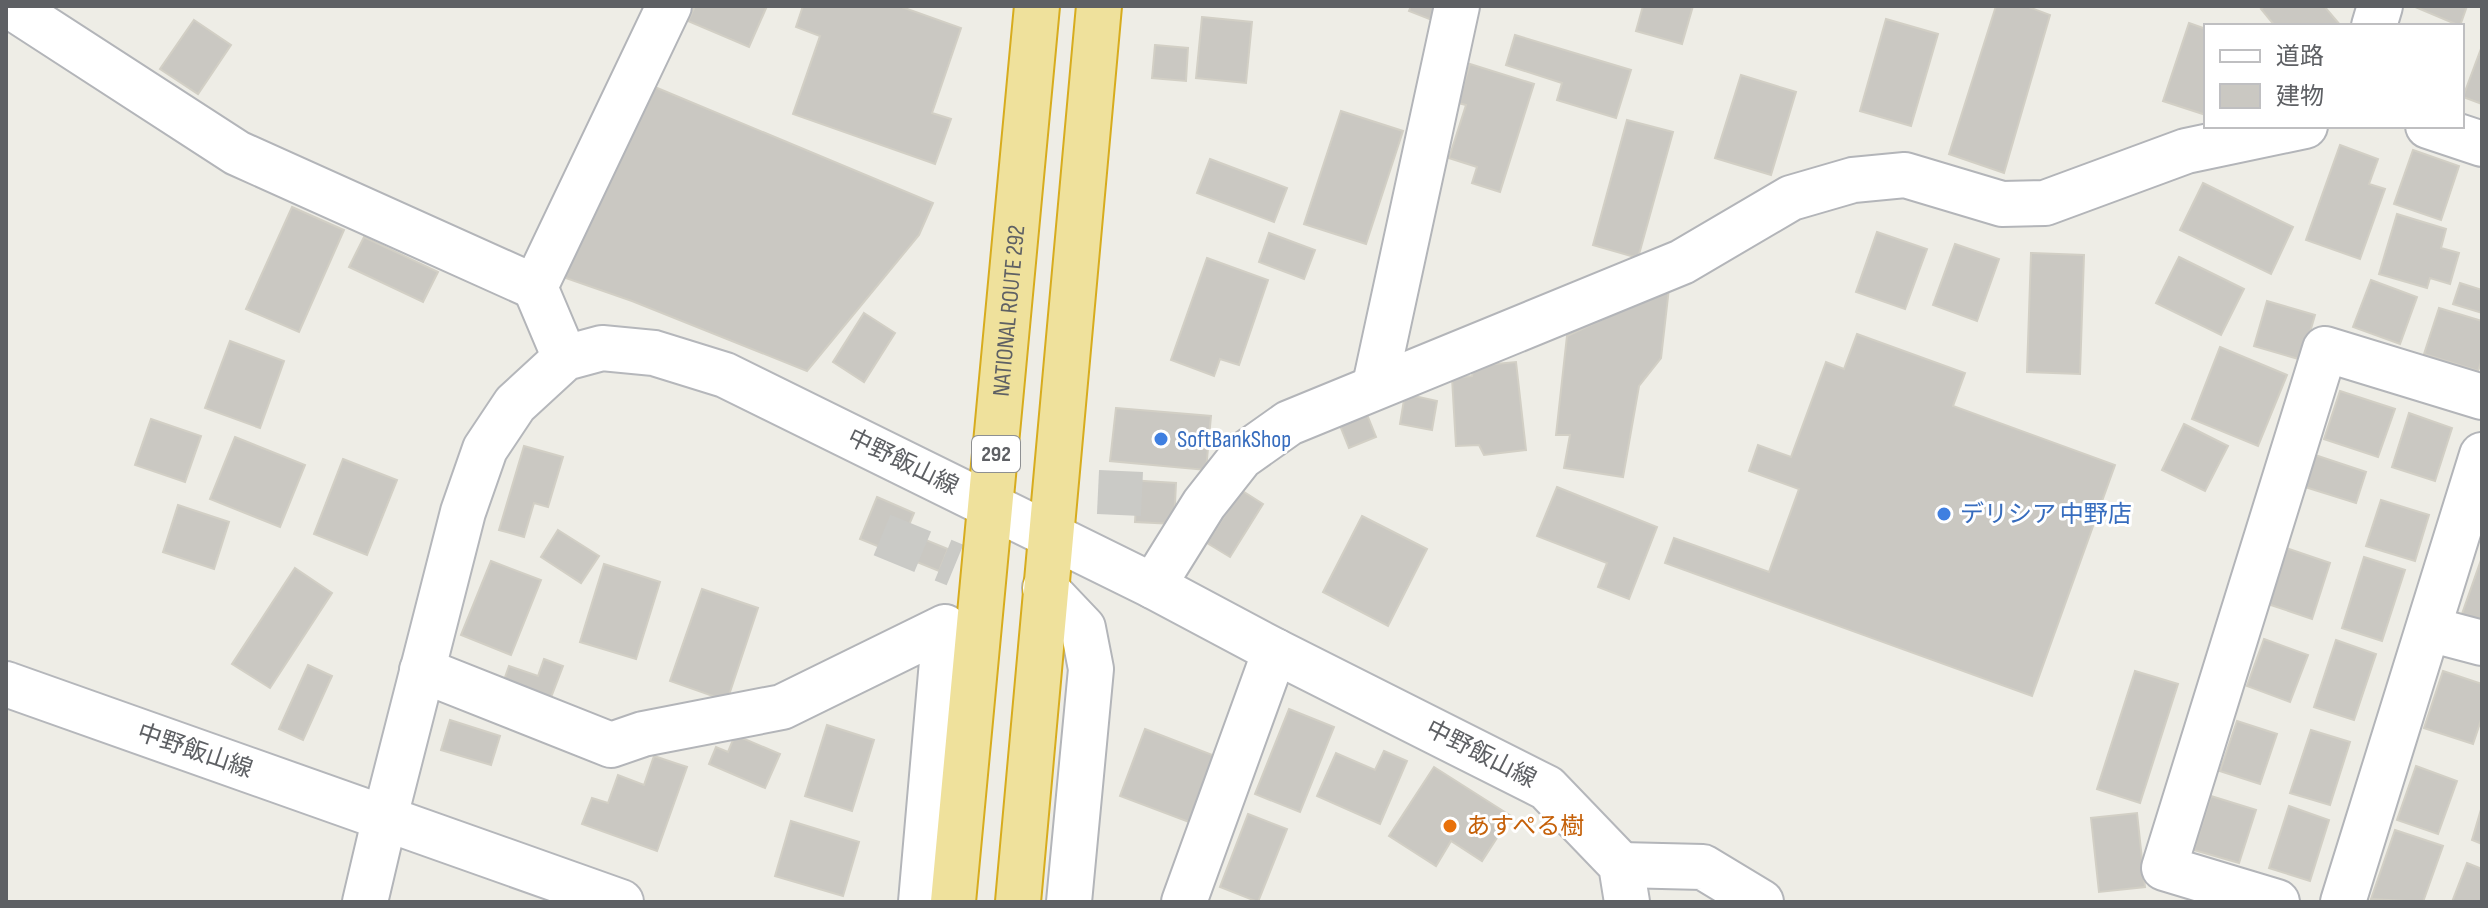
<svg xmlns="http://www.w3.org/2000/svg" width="2488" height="908" font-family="'Sofia Sans Condensed','Noto Sans JP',sans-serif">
  <rect width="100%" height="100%" fill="#eeede6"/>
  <g fill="#cac8c2" stroke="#d2cfc5" stroke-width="2">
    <polygon points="695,6 767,6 749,47 688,21"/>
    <polygon points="803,6 899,6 961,28 932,113 951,119 935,164 793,114 820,36 796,27"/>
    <polygon points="1411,6 1443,6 1437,22 1409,11"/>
    <polygon points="1643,6 1693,6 1682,44 1636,31"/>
    <polygon points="1996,6 2026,6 2050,15 2004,173 1949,154"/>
    <polygon points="2265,6 2324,6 2341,26 2275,26 2261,9"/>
    <polygon points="2413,6 2467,6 2460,26"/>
    <polygon points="1202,17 1252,22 1246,83 1196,78"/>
    <polygon points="1886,19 1938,34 1911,126 1860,111"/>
    <polygon points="194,20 231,45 198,94 160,69"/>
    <polygon points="2189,23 2206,29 2206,115 2163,101"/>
    <polygon points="1515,35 1631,70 1616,118 1557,100 1562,83 1506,65"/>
    <polygon points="1155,45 1188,48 1186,81 1152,78"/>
    <polygon points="2482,46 2482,104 2463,97"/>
    <polygon points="1470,64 1534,84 1500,192 1472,183 1477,167 1449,158 1466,105 1458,103"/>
    <polygon points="1741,75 1796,92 1771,175 1715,158"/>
    <polygon points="650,85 933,203 919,235 807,371 632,301 557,275"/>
    <polygon points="1341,111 1403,131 1366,244 1304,224"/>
    <polygon points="1627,120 1673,132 1638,258 1593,245"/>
    <polygon points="2340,145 2378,159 2369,184 2385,189 2360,259 2306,240"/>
    <polygon points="2413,150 2459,166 2441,220 2394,204"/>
    <polygon points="1210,159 1287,188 1274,222 1197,193"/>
    <polygon points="2203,183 2293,227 2271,274 2180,230"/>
    <polygon points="292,207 344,230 299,332 246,309"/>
    <polygon points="2397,214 2446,229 2441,248 2459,253 2450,284 2430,278 2427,288 2379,274"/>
    <polygon points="1877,232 1927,249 1905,309 1856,292"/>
    <polygon points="1269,233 1315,250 1304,279 1259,262"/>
    <polygon points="364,237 438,272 423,302 349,267"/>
    <polygon points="1955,244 1999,259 1977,321 1933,305"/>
    <polygon points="2031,253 2084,255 2080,374 2027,372"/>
    <polygon points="2179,257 2244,289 2221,335 2156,303"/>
    <polygon points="1207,258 1268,280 1239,365 1220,359 1214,376 1171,360"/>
    <polygon points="2371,280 2417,297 2400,344 2353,327"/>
    <polygon points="2460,283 2482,290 2482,313 2453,304"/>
    <polygon points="1669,288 1661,358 1639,386 1623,477 1564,468 1570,435 1556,435 1567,336"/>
    <polygon points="2267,301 2315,315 2302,360 2254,346"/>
    <polygon points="2439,308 2482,321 2482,359 2478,371 2424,354"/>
    <polygon points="864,313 895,333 864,382 833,362"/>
    <polygon points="1857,334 1965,373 1953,406 2115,465 2032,696 1665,563 1674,538 1769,572 1799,489 1749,471 1758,445 1791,457 1826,362 1844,369"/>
    <polygon points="230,341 284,361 260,428 205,408"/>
    <polygon points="2220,347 2287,375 2258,446 2192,419"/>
    <polygon points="1516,362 1526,450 1484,455 1479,445 1456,446 1452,378 1472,376 1474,366"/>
    <polygon points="2340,391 2395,409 2378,457 2324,439"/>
    <polygon points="1405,394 1437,401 1432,430 1400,424"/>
    <polygon points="1116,408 1211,416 1206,470 1110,461"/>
    <polygon points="1366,412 1376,437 1349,448 1339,423"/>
    <polygon points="2409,413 2452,428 2435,481 2392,467"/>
    <polygon points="151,419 201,436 185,482 135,465"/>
    <polygon points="2184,424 2228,446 2205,491 2162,470"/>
    <polygon points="235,437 305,465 280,527 210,499"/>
    <polygon points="524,446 563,457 548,507 534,503 524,537 499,530"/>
    <polygon points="2312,454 2366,472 2356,503 2302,486"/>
    <polygon points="343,459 397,480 367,555 314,534"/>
    <polygon points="1112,479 1176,483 1174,524 1135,522 1136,505 1111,504"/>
    <polygon points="1557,487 1657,527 1629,599 1598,587 1607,563 1537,536"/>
    <polygon points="1241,490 1263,504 1230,557 1207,543"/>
    <polygon points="877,497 914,513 906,532 948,549 939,571 860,539"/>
    <polygon points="2381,500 2429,515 2415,561 2366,546"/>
    <polygon points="178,505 229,522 214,569 163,552"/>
    <polygon points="1362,516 1427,549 1388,626 1323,592"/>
    <polygon points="558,530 599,556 581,583 541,557"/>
    <polygon points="2286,548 2330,563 2312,619 2268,604"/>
    <polygon points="2364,557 2405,570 2382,641 2342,628"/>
    <polygon points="2482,557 2482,621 2462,614"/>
    <polygon points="491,561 541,580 511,655 461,635"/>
    <polygon points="604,564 660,582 636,659 580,642"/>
    <polygon points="295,568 332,593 270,688 232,664"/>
    <polygon points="702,589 758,608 727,701 670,681"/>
    <polygon points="2264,639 2308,655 2290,702 2247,686"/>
    <polygon points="2336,640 2376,654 2354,720 2314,707"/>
    <polygon points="544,659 563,666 550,700 503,683 509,666 538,676"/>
    <polygon points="308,665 332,676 303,740 279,729"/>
    <polygon points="2135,671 2178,684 2140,803 2097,789"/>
    <polygon points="2443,671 2482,684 2482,717 2473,744 2424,728"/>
    <polygon points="1289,709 1334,727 1300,812 1255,794"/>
    <polygon points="450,720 500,736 491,765 441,750"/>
    <polygon points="2237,721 2277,734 2260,784 2220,771"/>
    <polygon points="827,725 874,740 852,811 805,796"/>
    <polygon points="1145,729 1215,756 1189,822 1120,796"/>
    <polygon points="2311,730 2350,742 2330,805 2290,793"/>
    <polygon points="735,735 780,754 765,788 709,764 716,747 728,752"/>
    <polygon points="1384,751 1407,761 1380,824 1317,796 1336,753 1375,770"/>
    <polygon points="654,756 687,767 657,851 582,824 592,798 608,803 618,775 644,785"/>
    <polygon points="2416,766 2457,781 2438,834 2397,820"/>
    <polygon points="1434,767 1511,816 1482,861 1451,841 1436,866 1389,836"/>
    <polygon points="2211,796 2256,810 2239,863 2194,850"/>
    <polygon points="2289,806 2329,820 2310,881 2269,868"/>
    <polygon points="2482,806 2482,844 2472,840"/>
    <polygon points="2137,813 2145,887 2099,892 2091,818"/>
    <polygon points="1248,814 1287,829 1258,902 1220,887"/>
    <polygon points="791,821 859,842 843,896 775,876"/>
    <polygon points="2395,830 2443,846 2423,902 2371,899"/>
    <polygon points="2467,863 2482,869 2482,902 2452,902"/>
  </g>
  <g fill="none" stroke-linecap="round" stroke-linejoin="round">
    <g stroke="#cacac6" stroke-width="44" stroke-dasharray="44 22" stroke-linecap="butt">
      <polyline points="1098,492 1161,495"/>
      <polyline points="882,535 955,565"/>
    </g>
    <g stroke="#b3b5b9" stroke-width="48">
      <g id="street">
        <polyline points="10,6 237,153 535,287 669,6"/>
        <polyline points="2374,26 2380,6"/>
        <polyline points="2428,126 2482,144"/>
        <polyline points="535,287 565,358"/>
        <polyline points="1375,385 1457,6"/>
        <polyline points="1153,586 1204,504 1241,457 1289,423 1682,262 1791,198 1853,180 1905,175 2002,204 2045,203 2186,151 2305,126"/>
        <polyline points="1045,588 1083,628 1091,669 1069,902"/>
        <polyline points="2429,629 2482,643"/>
        <polyline points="422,670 611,745 643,734 782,707 945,627 921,902"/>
        <polyline points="1621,865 1703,867 1761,902"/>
        <polyline points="365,902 385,817"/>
        <polyline points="1184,902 1275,651"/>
        <polyline points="2277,902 2164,868 2325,349 2482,397"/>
        <polyline points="2343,902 2482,455"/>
      </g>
    </g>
    <g stroke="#b5b7bb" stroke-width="48">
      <g id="secondary">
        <polyline points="6,684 621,902"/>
        <polyline points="385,817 463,512 485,449 515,404 565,358 602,348 654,353 725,375 1153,586 1275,651 1547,788 1621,865 1627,902"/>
      </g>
    </g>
    <g stroke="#d7ac1e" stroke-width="48">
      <g id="highway">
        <path id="s1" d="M953 902 1037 6"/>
        <polyline points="1018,902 1099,6"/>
      </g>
    </g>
    <use href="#street" stroke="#fff" stroke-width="44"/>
    <use href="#secondary" stroke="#fff" stroke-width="44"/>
    <use href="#highway" stroke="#efe19c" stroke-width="44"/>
  </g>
  <g fill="#3f7fe0" stroke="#fff" stroke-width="3">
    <circle cx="1161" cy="439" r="8"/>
    <circle cx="1944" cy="514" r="8"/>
  </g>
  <circle fill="#e8710a" stroke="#fff" stroke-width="3" cx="1450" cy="826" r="8"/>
  <g text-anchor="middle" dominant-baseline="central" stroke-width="6" stroke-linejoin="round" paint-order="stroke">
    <rect fill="#fff" stroke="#8e9092" stroke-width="2" x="972" y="436" width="48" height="36" rx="6"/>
    <g font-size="22" font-weight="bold" fill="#5e6064">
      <text x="996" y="454">292</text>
    </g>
    <g font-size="24" fill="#5e6064" stroke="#fff">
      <text stroke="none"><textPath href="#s1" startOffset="594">NATIONAL ROUTE 292</textPath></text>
      <text transform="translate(903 462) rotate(26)">中野飯山線</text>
      <text transform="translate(195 751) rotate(19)">中野飯山線</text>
      <text transform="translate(1481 754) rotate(27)">中野飯山線</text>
    </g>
    <g font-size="24" fill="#366cbe" stroke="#fff" text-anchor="start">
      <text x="1177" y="439">SoftBankShop</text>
      <text x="1960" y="514">デリシア 中野店</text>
    </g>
    <g font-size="24" fill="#c56008" stroke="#fff" text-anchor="start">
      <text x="1466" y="826">あすぺる樹</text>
    </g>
  </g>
  <rect width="2488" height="908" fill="none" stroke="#5e6064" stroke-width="16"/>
  <rect x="2204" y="24" width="260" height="104" fill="#ffffff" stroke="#bfbfc1" stroke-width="2"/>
  <rect x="2220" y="50" width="40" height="12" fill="#ffffff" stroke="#bfbfc1" stroke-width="2"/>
  <text x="2276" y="64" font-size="24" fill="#5e6064">道路</text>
  <rect x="2220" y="84" width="40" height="24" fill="#cac8c2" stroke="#bfbfc1" stroke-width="2"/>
  <text x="2276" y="104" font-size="24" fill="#5e6064">建物</text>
</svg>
